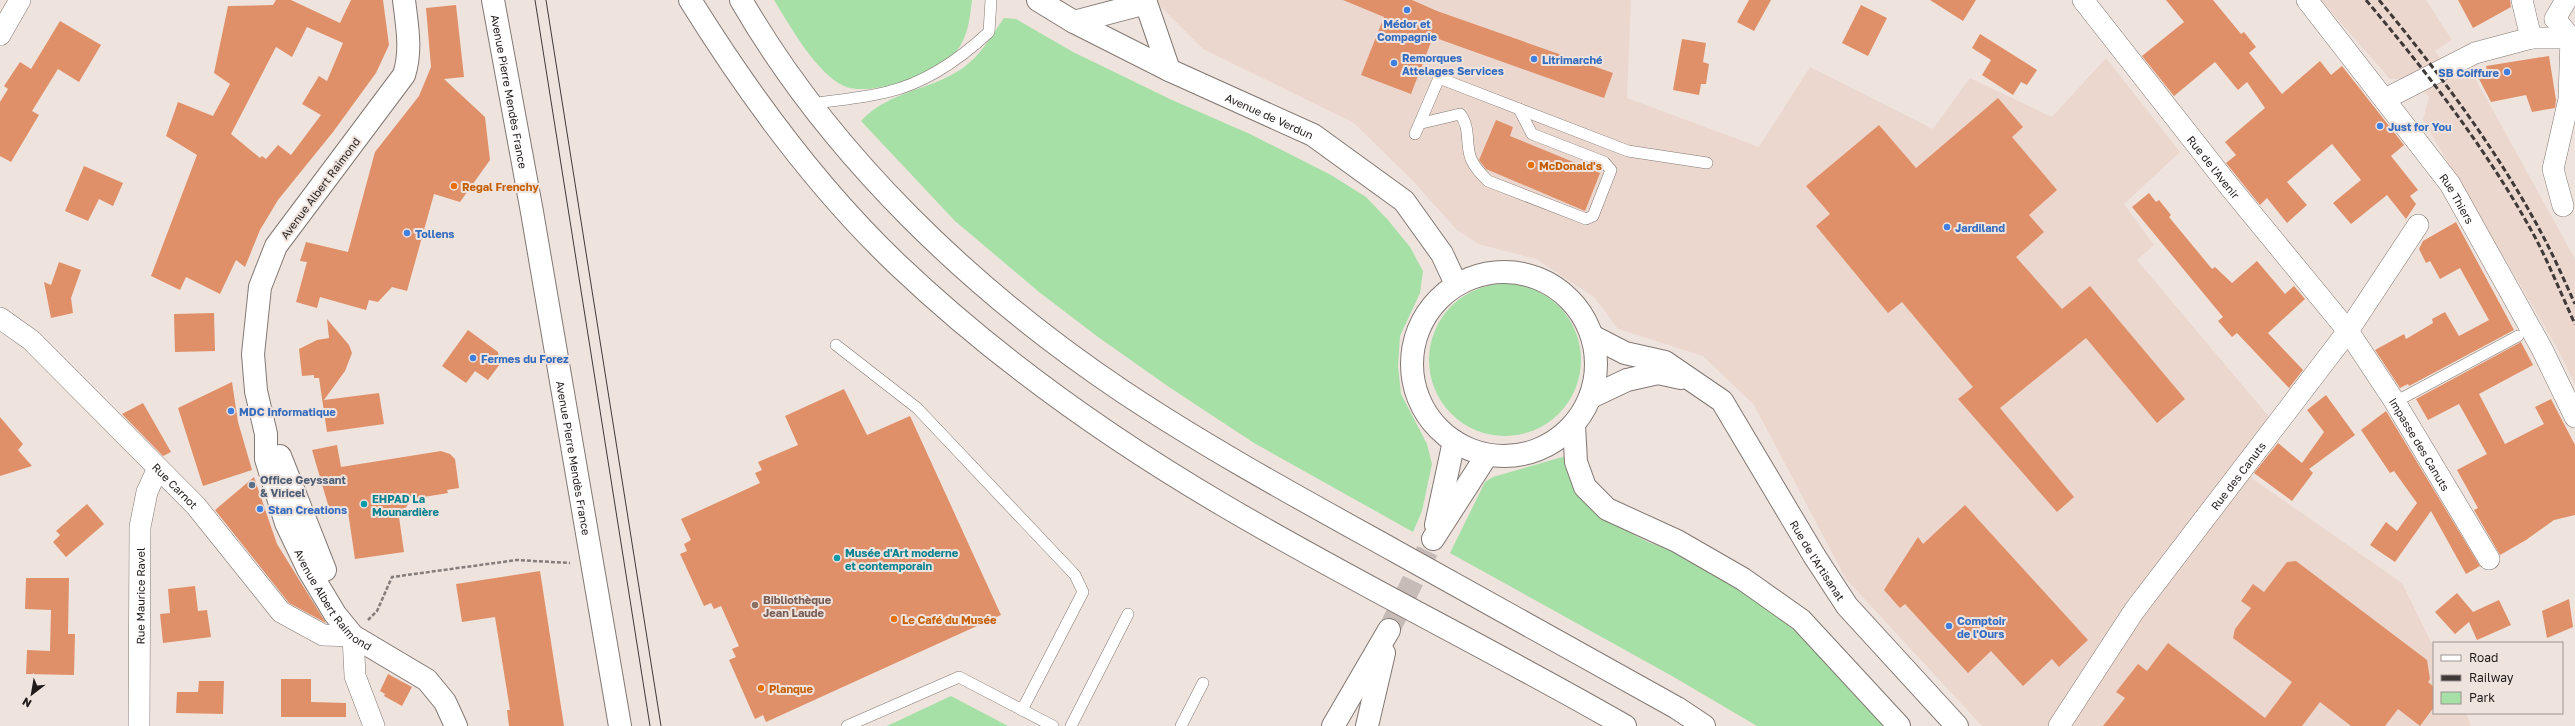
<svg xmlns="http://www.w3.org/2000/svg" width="2575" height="726" font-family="'Golos Text',sans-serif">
  <rect width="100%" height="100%" fill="#efe3de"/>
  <g fill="#ebd7ce">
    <polygon points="1154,0 1631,0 1627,98 1759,147 1810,67 1933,129 1970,78 2052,117 2106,58 2180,152 2124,204 2154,245 2137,260 2270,418 2233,465 2402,583 2434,648 2434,713 2466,713 2471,726 1982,726 1846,579 1754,405 1703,356 1618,329 1594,297 1536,259 1478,244 1457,230 1413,181 1354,123 1203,49"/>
    <polygon points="2321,0 2426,0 2452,40 2435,51 2455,79 2473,74 2575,259 2575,384 2556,346 2423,120 2429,97 2413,79 2390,79"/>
  </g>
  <g fill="#a6e0a6">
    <path d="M774 0H972C970 18 968 37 956 52 940 73 869 98 844 86 816 73 790 26 774 0Z"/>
    <path d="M1004 18 1016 19 1073 52 1172 100 1250 134 1331 175 1366 197 1388 220 1410 247 1423 271 1420 293 1400 336 1398 366 1401 394 1427 444 1432 464 1422 511 1413 532 1254 443 1169 387 1098 337 1039 292 955 221 861 121C890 90 930 91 963 68 981 55 991 36 1004 18Z"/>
    <circle cx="1505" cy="360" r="76"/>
    <polygon points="1566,456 1614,524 1648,542 1684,555 1732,584 1777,616 1815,648 1890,726 1757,726 1672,676 1450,553 1485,482 1493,477"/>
    <polygon points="951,696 1008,726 887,726"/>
  </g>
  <g fill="#e09068" fill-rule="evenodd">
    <path d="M276 0H291L340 23 351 0H383L389 45 376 73 333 132 278 200 260 230 245 267 236 260 220 294 186 277 180 290 151 276 197 155 166 136 178 102 213 116 230 84 214 73 228 6 273 5ZM307 27 343 43 327 81 319 76 302 104 321 115 291 155 278 145 266 159 262 156 260 158 231 134 276 47 292 57Z"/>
    <polygon points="1343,0 1412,0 1437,11 1613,73 1604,98 1433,37 1411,94 1361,75 1384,17"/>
    <polygon points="1749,0 1771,0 1754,31 1737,22"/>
    <polygon points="1930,0 1976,0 1963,21"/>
    <polygon points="2166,0 2213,0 2241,34 2244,32 2256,47 2249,53 2282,94 2320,61 2331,75 2342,66 2404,145 2391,156 2418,190 2410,196 2416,204 2406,219 2387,195 2351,224 2333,203 2361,180 2332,144 2287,182 2307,205 2287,223 2267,198 2260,205 2226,163 2236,155 2225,142 2265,108 2247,82 2238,90 2215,62 2174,96 2142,56 2184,22"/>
    <polygon points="2458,0 2510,0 2511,7 2473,28"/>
    <polygon points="456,5 464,77 444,79 485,117 490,160 460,202 434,194 407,291 392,287 378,302 369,300 366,310 320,297 317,308 296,302 307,262 300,261 306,242 348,252 375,152 419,96 431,67 426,8"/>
    <polygon points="1861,5 1887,18 1868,56 1842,43"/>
    <polygon points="60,21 101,45 79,82 58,69 32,111 39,115 11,162 0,156 0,102 8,89 4,86 20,62 31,69"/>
    <polygon points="1980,34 2037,70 2027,85 2021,82 2013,95 1982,75 1991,60 1972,48"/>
    <polygon points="1682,39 1706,43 1703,62 1709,64 1706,84 1701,84 1699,95 1673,90"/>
    <polygon points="2549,56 2556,100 2555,108 2532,112 2526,95 2491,102 2477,75 2487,70 2486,66"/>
    <polygon points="1998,98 2023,127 2012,137 2057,190 2029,215 2044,232 2016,257 2062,309 2090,286 2185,399 2157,423 2086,338 2000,408 2074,497 2057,512 1958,399 1973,387 1902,302 1888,313 1816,226 1830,214 1806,186 1879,125 1916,168"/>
    <polygon points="1496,120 1513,127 1510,136 1600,173 1585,211 1486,169 1479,160"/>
    <polygon points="84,166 123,183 113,206 99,199 88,221 65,211"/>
    <polygon points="2149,193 2156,202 2159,200 2171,215 2169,217 2212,269 2215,267 2232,283 2257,261 2285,294 2294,286 2305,299 2268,333 2303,370 2289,388 2237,333 2232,337 2218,321 2223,317 2132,207"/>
    <polygon points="2456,222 2514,330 2409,386 2408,384 2400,388 2375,350 2404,334 2406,339 2433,323 2432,319 2445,312 2459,336 2489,320 2460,268 2440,279 2430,261 2426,263 2419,249 2423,241"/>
    <polygon points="59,262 81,270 71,298 73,313 51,318 44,282 51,285"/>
    <polygon points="214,313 215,351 175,352 174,314"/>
    <polygon points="327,319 349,345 352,353 345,371 324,400 379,393 384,424 327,432 319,378 314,378 314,375 302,376 299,349 317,340 329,338"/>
    <polygon points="468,330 498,352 500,364 488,380 475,371 466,383 442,366"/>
    <polygon points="2521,342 2533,365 2479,394 2505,444 2544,424 2535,407 2551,399 2575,445 2575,515 2554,520 2526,540 2500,555 2474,510 2478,508 2457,470 2487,454 2459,404 2428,420 2416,399"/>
    <polygon points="232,382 238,422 252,470 203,486 178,408"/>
    <polygon points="844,389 867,435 910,416 1001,615 766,722 763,715 755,719 729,660 736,657 732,649 739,646 721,606 714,609 711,603 704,606 680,554 687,551 684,544 691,540 681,519 760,483 755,473 762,470 758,462 798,445 785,416"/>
    <polygon points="2326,395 2355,435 2309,469 2313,473 2292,501 2254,473 2278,443 2302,463 2324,432 2307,410"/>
    <polygon points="143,403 171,452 163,456 122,414"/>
    <polygon points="2386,411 2480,566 2466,574 2431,511 2395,562 2370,545 2386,522 2397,531 2417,503 2394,471 2390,473 2361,430"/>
    <polygon points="0,417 23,444 18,450 32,466 0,476"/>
    <polygon points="337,445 341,467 441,451 450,454 455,459 459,488 447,490 448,493 412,499 399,517 404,552 355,559 348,512 331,515 312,450"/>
    <polygon points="254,477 277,544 326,623 289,603 215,510"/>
    <polygon points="87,504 104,524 66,557 53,542 60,535 56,531"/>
    <polygon points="1965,505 2088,640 2059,667 2052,659 2023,686 1991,651 1968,673 1905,604 1900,608 1884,590 1918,537 1923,544"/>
    <polygon points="2296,561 2427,660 2430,679 2428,682 2434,687 2434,707 2420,726 2398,709 2385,726 2351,726 2320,702 2302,726 2103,726 2125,698 2116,692 2138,664 2147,671 2168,643 2265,718 2292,682 2233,638 2235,629 2251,608 2241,601 2253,584 2264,592 2287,562"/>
    <polygon points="540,571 564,726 509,726 507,710 510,710 495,617 462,622 456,584"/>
    <polygon points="26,578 69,578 68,634 75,634 74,675 26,674 27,650 50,651 51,610 25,609"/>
    <polygon points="195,586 198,611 207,610 211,637 163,643 160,614 170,613 168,589"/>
    <polygon points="2457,593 2473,612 2499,600 2511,625 2477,640 2469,622 2455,634 2435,612"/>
    <polygon points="2569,599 2573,627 2547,638 2542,611"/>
    <polygon points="388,674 412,687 402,706 384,696 385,694 380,691"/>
    <polygon points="281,679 311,679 311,702 346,703 346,717 281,717"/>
    <polygon points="199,681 224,681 223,714 176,713 177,692 198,692"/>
  </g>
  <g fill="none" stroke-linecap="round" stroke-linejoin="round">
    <polyline stroke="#c6bbb7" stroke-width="22" stroke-dasharray="22 11" stroke-linecap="butt" points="1389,630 1433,539"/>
    <g stroke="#827873" stroke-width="12">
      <g id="service">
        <path d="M811 104C836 100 863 98 887 92 926 83 960 59 989 32L991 0"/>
        <path d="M1422 123 1460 114C1471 128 1465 143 1471 159 1475 168 1481 174 1488 181L1586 219 1593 216 1611 170 1604 162 1532 134 1519 109"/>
        <polyline points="1415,134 1439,78 1628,151 1707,163"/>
        <polyline points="836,345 917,408 1075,575 1083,592 1022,710"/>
        <polyline points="2395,402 2518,336"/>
        <polyline points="847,726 959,677 1053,726"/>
        <polyline points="1071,726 1128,614"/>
        <polyline points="1181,726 1203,683"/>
      </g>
    </g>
    <g stroke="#827873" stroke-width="22">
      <g id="minor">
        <path id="s1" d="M2083 0 2229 186 2348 331 2395 402 2489 559"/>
        <path id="s2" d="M2307 0 2450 184 2542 349 2575 417"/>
        <polyline points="2522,0 2531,38 2575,38"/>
        <polyline points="2566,0 2555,19 2571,38"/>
        <polyline points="0,35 20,0"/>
        <polyline points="2385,99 2475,53 2531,38"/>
        <polyline points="2563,206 2553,169 2569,99 2571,38"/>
        <path id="s3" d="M0 318 31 340 196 506 281 612 323 635 353 636 355 676 374 726"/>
        <path id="s4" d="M139 726 140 527 147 492 158 468"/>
        <path id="s5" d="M2059 726 2134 611 2348 331 2418 225"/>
      </g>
    </g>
    <g stroke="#827873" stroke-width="24">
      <g id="tertiary">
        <path id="s6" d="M404 0C407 26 412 50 404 75L276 246 260 287 253 354 256 391 266 434V459L286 523 308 569 335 614 353 636 427 680 445 702 456 726"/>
        <path id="s7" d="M1592 336 1625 353 1665 362 1722 401 1815 557 1847 606 1957 726"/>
        <polyline points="1591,397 1627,380 1658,373 1681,378"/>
        <polyline points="280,456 325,570"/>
      </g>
    </g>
    <g stroke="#827873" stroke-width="24">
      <g id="secondary">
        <path id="s8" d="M493 0 532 212 620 726"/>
        <path id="s9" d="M1038 0 1074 22 1169 70 1313 135 1404 201 1442 254 1456 284"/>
        <polyline points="1074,22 1146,3 1169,70"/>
        <circle cx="1504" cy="364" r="92"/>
        <polyline points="1436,525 1454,441"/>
        <polyline points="1433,539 1487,455"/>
        <polyline points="1333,726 1389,630"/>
        <polyline points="1367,726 1384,653"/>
      </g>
    </g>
    <g stroke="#827873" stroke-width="24">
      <g id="motorway">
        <path d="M690 0C749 95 816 187 898 265 996 358 1107 437 1223 505 1355 583 1493 650 1625 726"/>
        <path d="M741 0C831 156 973 291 1122 391 1209 449 1303 500 1395 551 1489 604 1583 656 1677 708L1704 726"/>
        <polyline points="1574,425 1576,462 1585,487 1607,509 1677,541 1743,579 1801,620 1899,726"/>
      </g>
    </g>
    <polyline stroke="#857d7a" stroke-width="2.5" stroke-dasharray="4 2" stroke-linecap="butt" points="368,620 377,611 392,577 517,560 570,563"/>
    <use href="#service" stroke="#fff" stroke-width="11"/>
    <use href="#minor" stroke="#fff" stroke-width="21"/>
    <use href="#tertiary" stroke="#fff" stroke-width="22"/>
    <use href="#secondary" stroke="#fff" stroke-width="22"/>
    <use href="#motorway" stroke="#fff" stroke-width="22"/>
    <g stroke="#3f3938" stroke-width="1">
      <polyline points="535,0 650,726"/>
      <polyline points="546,0 661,726"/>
    </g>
    <g stroke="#3f3938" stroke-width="3" stroke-dasharray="6 3" stroke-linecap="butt">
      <path d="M2366 0C2429 75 2489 152 2536 239 2550 266 2562 296 2575 324"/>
      <path d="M2379 0C2440 74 2499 152 2544 238 2555 259 2565 282 2575 304"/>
    </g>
  </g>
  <g fill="#3f7fe0" stroke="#efe3de" stroke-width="1.5">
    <circle cx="1407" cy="10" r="4"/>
    <circle cx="1534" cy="59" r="4"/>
    <circle cx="1394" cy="63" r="4"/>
    <circle cx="2507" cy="72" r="4"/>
    <circle cx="2380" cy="126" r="4"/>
    <circle cx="1947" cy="227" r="4"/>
    <circle cx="407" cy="233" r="4"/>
    <circle cx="473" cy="358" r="4"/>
    <circle cx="231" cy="411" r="4"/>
    <circle cx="260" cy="509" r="4"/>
    <circle cx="1949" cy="626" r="4"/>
  </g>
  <g fill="#e8710a" stroke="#efe3de" stroke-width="1.5">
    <circle cx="1531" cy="165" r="4"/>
    <circle cx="454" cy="186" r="4"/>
    <circle cx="894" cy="619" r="4"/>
    <circle cx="761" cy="688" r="4"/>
  </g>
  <circle fill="#5c6f8a" stroke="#efe3de" stroke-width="1.5" cx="252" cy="485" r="4"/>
  <g fill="#0f9aa8" stroke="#efe3de" stroke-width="1.5">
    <circle cx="364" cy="504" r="4"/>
    <circle cx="837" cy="558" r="4"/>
  </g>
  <circle fill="#8d6e63" stroke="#efe3de" stroke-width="1.5" cx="755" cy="605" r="4"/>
  <g text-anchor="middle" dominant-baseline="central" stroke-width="4" stroke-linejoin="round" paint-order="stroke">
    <g font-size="11" font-weight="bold" fill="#366cbe" stroke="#efe3de" text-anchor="start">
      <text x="1407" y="23" text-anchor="middle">Médor et<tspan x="1407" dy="13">Compagnie</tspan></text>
      <text x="1402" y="57">Remorques<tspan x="1402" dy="13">Attelages Services</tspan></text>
      <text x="1542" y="59">Litrimarché</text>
      <text x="2499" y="72" text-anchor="end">SB Coiffure</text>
      <text x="2388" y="126">Just for You</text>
      <text x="1955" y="227">Jardiland</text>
      <text x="415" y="233">Tollens</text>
      <text x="481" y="358">Fermes du Forez</text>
      <text x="239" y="411">MDC Informatique</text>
      <text x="268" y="509">Stan Creations</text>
      <text x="1957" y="620">Comptoir<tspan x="1957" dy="13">de l'Ours</tspan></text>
    </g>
    <g font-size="11" fill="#201b1a" stroke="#efe3de">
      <text stroke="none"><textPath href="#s8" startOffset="93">Avenue Pierre Mendès France</textPath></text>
      <text stroke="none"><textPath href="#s9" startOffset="259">Avenue de Verdun</textPath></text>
      <text stroke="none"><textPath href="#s1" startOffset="212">Rue de l'Avenir</textPath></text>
      <text transform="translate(320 188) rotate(-53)">Avenue Albert Raimond</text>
      <text stroke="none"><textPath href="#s2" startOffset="249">Rue Thiers</textPath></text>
      <text stroke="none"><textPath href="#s1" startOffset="558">Impasse des Canuts</textPath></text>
      <text stroke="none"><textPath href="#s8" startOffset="465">Avenue Pierre Mendès France</textPath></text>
      <text stroke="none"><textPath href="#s5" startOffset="308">Rue des Canuts</textPath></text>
      <text stroke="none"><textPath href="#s3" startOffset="243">Rue Carnot</textPath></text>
      <text stroke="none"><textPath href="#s7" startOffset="333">Rue de l'Artisanat</textPath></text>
      <text stroke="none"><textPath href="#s4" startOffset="130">Rue Maurice Ravel</textPath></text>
      <text stroke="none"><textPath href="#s6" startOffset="665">Avenue Albert Raimond</textPath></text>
    </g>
    <g font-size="11" font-weight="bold" fill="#c56008" stroke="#efe3de" text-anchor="start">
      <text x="1539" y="165">McDonald's</text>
      <text x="462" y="186">Regal Frenchy</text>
      <text x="902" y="619">Le Café du Musée</text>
      <text x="769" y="688">Planque</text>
    </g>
    <g font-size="11" font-weight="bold" fill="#4e5e75" stroke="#efe3de" text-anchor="start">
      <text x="260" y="479">Office Geyssant<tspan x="260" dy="13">&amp; Viricel</tspan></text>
    </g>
    <g font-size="11" font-weight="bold" fill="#0d838f" stroke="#efe3de" text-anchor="start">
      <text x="372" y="498">EHPAD La<tspan x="372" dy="13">Mounardière</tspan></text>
      <text x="845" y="552">Musée d'Art moderne<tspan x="845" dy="13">et contemporain</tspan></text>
    </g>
    <g font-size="11" font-weight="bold" fill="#785e54" stroke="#efe3de" text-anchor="start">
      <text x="763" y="599">Bibliothèque<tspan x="763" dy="13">Jean Laude</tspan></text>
    </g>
  </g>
  <rect x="2433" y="642" width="130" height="72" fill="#efe3de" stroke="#9c9390"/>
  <rect x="2441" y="655" width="20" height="6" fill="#ffffff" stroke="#9c9390"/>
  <text x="2469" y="662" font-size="12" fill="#201b1a">Road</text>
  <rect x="2441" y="675" width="20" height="6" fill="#3f3938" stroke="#9c9390"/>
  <text x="2469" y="682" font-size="12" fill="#201b1a">Railway</text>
  <rect x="2441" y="692" width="20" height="12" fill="#a6e0a6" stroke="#9c9390"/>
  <text x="2469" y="702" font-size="12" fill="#201b1a">Park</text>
  <g transform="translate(32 694) rotate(211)" stroke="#efe3de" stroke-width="3" paint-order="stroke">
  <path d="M0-3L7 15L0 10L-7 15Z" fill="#201b1a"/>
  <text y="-6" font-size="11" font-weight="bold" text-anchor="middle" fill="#201b1a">N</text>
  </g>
</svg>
